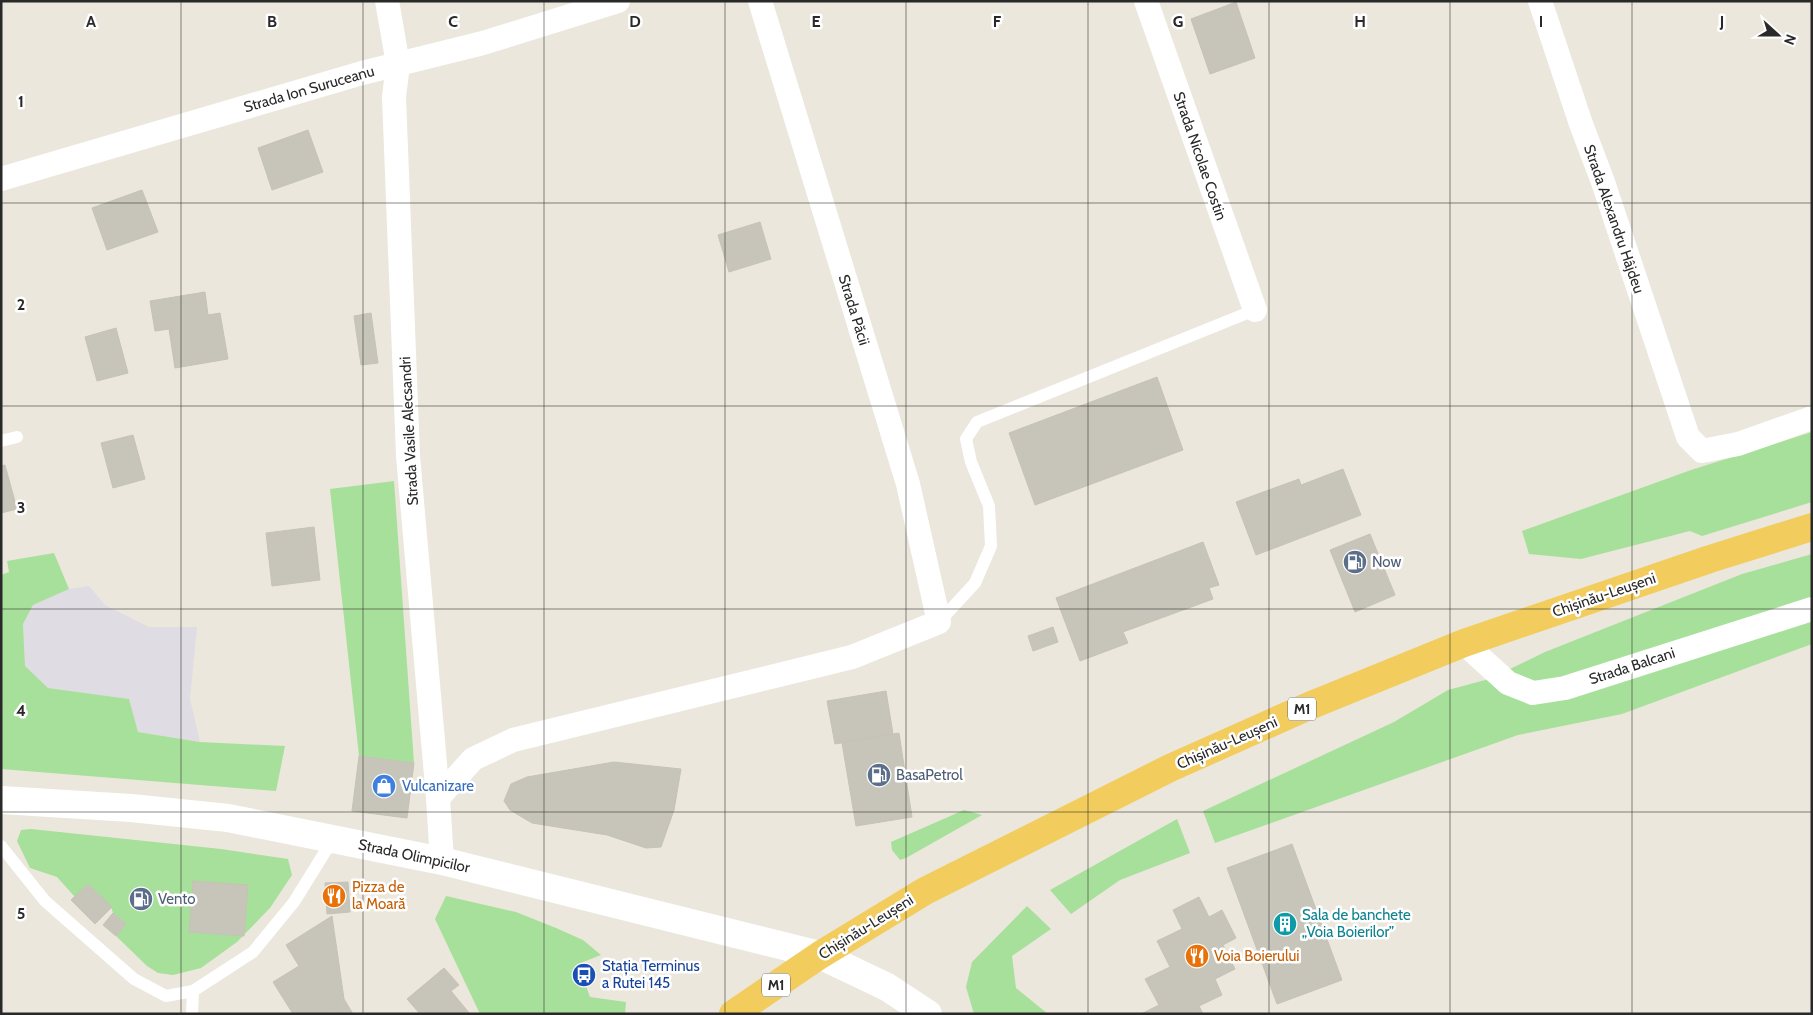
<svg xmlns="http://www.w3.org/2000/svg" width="1813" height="1015" font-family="Cabin,sans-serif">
  <rect width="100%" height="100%" fill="#ebe7dc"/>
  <polygon fill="#dfdce4" points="89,586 105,605 149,627 197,627 190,699 200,742 138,732 128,699 48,688 25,666 23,624 33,605 69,589"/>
  <g fill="#a7e09a">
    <polygon points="1812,432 1812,502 1702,536 1690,531 1581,559 1529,554 1522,531 1691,470"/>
    <polygon points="394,481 414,763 359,756 330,489"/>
    <polygon points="54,553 69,589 33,605 23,624 25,666 48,688 129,699 138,732 200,742 285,746 276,791 1,769 1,575 9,572 7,561"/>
    <polygon points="1812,554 1812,644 1622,714 1518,735 1215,843 1203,811 1394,722 1448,690 1489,679 1545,652 1742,574"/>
    <polygon points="964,810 982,815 906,858 900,860 892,850 891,842"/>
    <polygon points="1177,819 1190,853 1120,880 1071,914 1050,890"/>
    <polygon points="31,829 221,849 288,859 292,875 270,908 237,942 201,968 173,975 158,973 147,966 116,936 126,924 113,913 111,907 88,884 75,897 57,877 30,868 17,841 21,830"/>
    <polygon points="446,896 516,912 556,928 583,940 601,955 578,964 590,997 626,1002 625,1014 480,1014 435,919"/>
    <polygon points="1027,906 1051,929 1012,956 1016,988 1048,1014 974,1014 966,987 972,962"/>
  </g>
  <g fill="#c7c5ba" stroke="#c6c3b5">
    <polygon points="1236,2 1255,58 1210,74 1191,19"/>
    <polygon points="308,130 323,172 272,190 258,148"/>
    <polygon points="142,190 158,232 107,250 92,208"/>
    <polygon points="760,222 771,259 729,272 718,235"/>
    <polygon points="205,292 208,315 220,313 228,359 175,368 169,329 155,331 150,301"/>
    <polygon points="371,313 378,363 361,365 354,316"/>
    <polygon points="116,328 128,373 97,381 85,337"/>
    <polygon points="1157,377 1183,450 1035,505 1009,433"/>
    <polygon points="133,435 145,479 113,488 101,443"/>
    <polygon points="5,465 17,509 1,513 1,466"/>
    <polygon points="1343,469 1361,515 1256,555 1236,502 1299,479 1301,485"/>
    <polygon points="314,527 320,580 272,586 266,533"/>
    <polygon points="1370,534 1395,595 1355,612 1330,550"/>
    <polygon points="1203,542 1219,585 1209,588 1213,599 1123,632 1128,643 1080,661 1056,598"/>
    <polygon points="1053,627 1058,642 1033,651 1028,636"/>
    <polygon points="886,691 893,734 835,744 827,701"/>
    <polygon points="899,733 912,817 856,826 842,743"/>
    <polygon points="359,756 414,763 407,818 352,811"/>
    <polygon points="614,762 681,769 674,810 661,847 646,848 607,835 532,823 510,810 504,801 511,784 527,777"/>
    <polygon points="1292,844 1342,980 1277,1004 1227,868"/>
    <polygon points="193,881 248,885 244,936 189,932"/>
    <polygon points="348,882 350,912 327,914 325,883"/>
    <polygon points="88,884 112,907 95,924 71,900"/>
    <polygon points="1199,897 1209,917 1222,910 1236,938 1223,945 1235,969 1215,979 1222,995 1199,1006 1203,1014 1141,1014 1159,1005 1145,979 1170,967 1157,941 1182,929 1173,910"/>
    <polygon points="113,913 126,924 116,936 103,925"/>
    <polygon points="332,916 344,999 321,1014 293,1014 273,982 299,966 286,945"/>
    <polygon points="444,968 459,985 451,991 470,1014 420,1014 407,999"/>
    <polygon points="344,999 353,1014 321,1014"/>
  </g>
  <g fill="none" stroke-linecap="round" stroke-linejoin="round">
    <g stroke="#fff" stroke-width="12">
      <polyline points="1,441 17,437"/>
      <polyline points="939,622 975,583 991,546 989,506 971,462 966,439 977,422 1255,310"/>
      <polyline points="1,846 45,901 134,979 166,996 193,991 253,952 294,902 333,839"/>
      <polyline points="192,1014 193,991"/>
    </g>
    <g stroke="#fff" stroke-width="24">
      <polyline points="387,1 398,64 394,97 408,456 438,798 442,861"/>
      <polyline points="1146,1 1255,310"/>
      <polyline points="1540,1 1581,124 1603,182 1688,437 1702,451 1738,444 1812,418"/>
      <polyline points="1,179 362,73 483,43 618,1"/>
      <polyline points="1464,643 1508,683 1533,693 1565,688 1812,609"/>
      <polyline points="438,798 473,759 513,740 852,657 939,622 908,484 760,1"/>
    </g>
    <polyline stroke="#fff" stroke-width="28" points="1,800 131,808 228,818 442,861 820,955 887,987 928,1014"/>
    <polyline stroke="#f2cc5c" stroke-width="28" points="733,1014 820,955 925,891 1170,768 1309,706 1464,643 1710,559 1812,527"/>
  </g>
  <path fill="none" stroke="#292929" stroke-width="1" stroke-opacity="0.55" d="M181 1V1014M363 1V1014M544 1V1014M725 1V1014M906 1V1014M1088 1V1014M1269 1V1014M1450 1V1014M1632 1V1014M1 203H1812M1 406H1812M1 609H1812M1 812H1812"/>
  <defs>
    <g id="fuel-disc" transform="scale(1.25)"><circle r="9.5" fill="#5c6f8a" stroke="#fff"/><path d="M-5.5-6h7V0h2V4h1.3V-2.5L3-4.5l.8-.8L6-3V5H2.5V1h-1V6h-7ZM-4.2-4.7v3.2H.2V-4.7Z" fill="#fff"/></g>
    <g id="shop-disc" transform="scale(1.25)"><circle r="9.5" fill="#3f7fe0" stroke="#fff"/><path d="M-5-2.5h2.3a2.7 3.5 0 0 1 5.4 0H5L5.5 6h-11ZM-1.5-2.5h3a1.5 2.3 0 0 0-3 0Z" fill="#fff"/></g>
    <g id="restaurant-disc" transform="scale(1.25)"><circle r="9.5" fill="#e8710a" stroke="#fff"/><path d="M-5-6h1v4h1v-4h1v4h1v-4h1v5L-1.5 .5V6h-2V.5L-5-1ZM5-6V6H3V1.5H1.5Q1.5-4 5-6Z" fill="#fff"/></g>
    <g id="building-disc" transform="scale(1.25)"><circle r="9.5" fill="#0f9aa8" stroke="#fff"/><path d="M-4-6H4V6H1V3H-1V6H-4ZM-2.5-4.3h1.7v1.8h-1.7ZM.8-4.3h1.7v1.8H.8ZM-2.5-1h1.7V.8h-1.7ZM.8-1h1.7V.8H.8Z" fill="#fff"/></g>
    <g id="bus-disc" transform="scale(1.25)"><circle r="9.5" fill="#1a4fb4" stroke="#fff"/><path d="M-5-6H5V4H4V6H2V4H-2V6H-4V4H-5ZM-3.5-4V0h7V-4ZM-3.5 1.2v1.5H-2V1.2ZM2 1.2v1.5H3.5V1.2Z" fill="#fff"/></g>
  </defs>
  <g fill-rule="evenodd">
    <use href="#fuel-disc" x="1355" y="562"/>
    <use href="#fuel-disc" x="879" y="775"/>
    <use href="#shop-disc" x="384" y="786"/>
    <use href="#restaurant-disc" x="334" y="896"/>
    <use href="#fuel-disc" x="141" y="899"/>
    <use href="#building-disc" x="1285" y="924"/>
    <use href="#restaurant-disc" x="1197" y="956"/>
    <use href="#bus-disc" x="584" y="975"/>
  </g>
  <g text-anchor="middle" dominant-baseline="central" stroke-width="5" stroke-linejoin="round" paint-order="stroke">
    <g fill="#fff" stroke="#696969" stroke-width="1">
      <rect x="1288" y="697.5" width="28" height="23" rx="4"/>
      <rect x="762" y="973.5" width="28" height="23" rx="4"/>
    </g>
    <g font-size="14" font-weight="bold" fill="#292929">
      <text x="1302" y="709">M1</text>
      <text x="776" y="985">M1</text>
    </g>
    <g font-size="15" fill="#292929" stroke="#fff">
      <text transform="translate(309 89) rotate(-16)">Strada Ion Suruceanu</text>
      <text transform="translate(1200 156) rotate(71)">Strada Nicolae Costin</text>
      <text transform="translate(1614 219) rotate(71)">Strada Alexandru Hâjdeu</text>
      <text transform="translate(854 310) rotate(73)">Strada Păcii</text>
      <text transform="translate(409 431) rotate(-93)">Strada Vasile Alecsandri</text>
      <text transform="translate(1604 595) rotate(-19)">Chișinău-Leușeni</text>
      <text transform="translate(1632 666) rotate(-18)">Strada Balcani</text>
      <text transform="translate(1227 743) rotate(-24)">Chișinău-Leușeni</text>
      <text transform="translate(414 856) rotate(12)">Strada Olimpicilor</text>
      <text transform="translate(866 927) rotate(-32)">Chișinău-Leușeni</text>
    </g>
    <g font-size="15" fill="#4e5e75" stroke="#fff" text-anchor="start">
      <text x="1372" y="562">Now</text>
      <text x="896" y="775">BasaPetrol</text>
      <text x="158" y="899">Vento</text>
    </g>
    <g font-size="15" fill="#366cbe" stroke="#fff" text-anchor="start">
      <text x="402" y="786">Vulcanizare</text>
    </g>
    <g font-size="15" fill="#c56008" stroke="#fff" text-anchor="start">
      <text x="352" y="887">Pizza de<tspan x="352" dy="17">la Moară</tspan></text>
      <text x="1214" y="956">Voia Boierului</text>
    </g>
    <g font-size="15" fill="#0d838f" stroke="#fff" text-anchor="start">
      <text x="1302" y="915">Sala de banchete<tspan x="1302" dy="17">„Voia Boierilor”</tspan></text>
    </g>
    <g font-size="15" fill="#164399" stroke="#fff" text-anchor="start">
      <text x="602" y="966">Stația Terminus<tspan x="602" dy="17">a Rutei 145</tspan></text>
    </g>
  </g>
  <g font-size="16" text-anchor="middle" font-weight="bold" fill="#292929" stroke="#fff" stroke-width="5" stroke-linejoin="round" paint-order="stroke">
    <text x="91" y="27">A</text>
    <text x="272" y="27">B</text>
    <text x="453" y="27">C</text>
    <text x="635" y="27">D</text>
    <text x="816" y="27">E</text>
    <text x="997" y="27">F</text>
    <text x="1178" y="27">G</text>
    <text x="1360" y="27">H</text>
    <text x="1541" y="27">I</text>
    <text x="1722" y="27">J</text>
    <text x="21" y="107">1</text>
    <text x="21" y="310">2</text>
    <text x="21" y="513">3</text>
    <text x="21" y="716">4</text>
    <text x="21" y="919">5</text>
  </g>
  <rect width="1813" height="1015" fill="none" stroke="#292929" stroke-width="5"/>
  <g transform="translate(1778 35) rotate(111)" stroke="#ffffff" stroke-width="4" paint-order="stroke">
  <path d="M0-4L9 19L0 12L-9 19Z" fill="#292929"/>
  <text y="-8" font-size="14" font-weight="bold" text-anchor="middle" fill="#292929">N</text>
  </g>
</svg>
